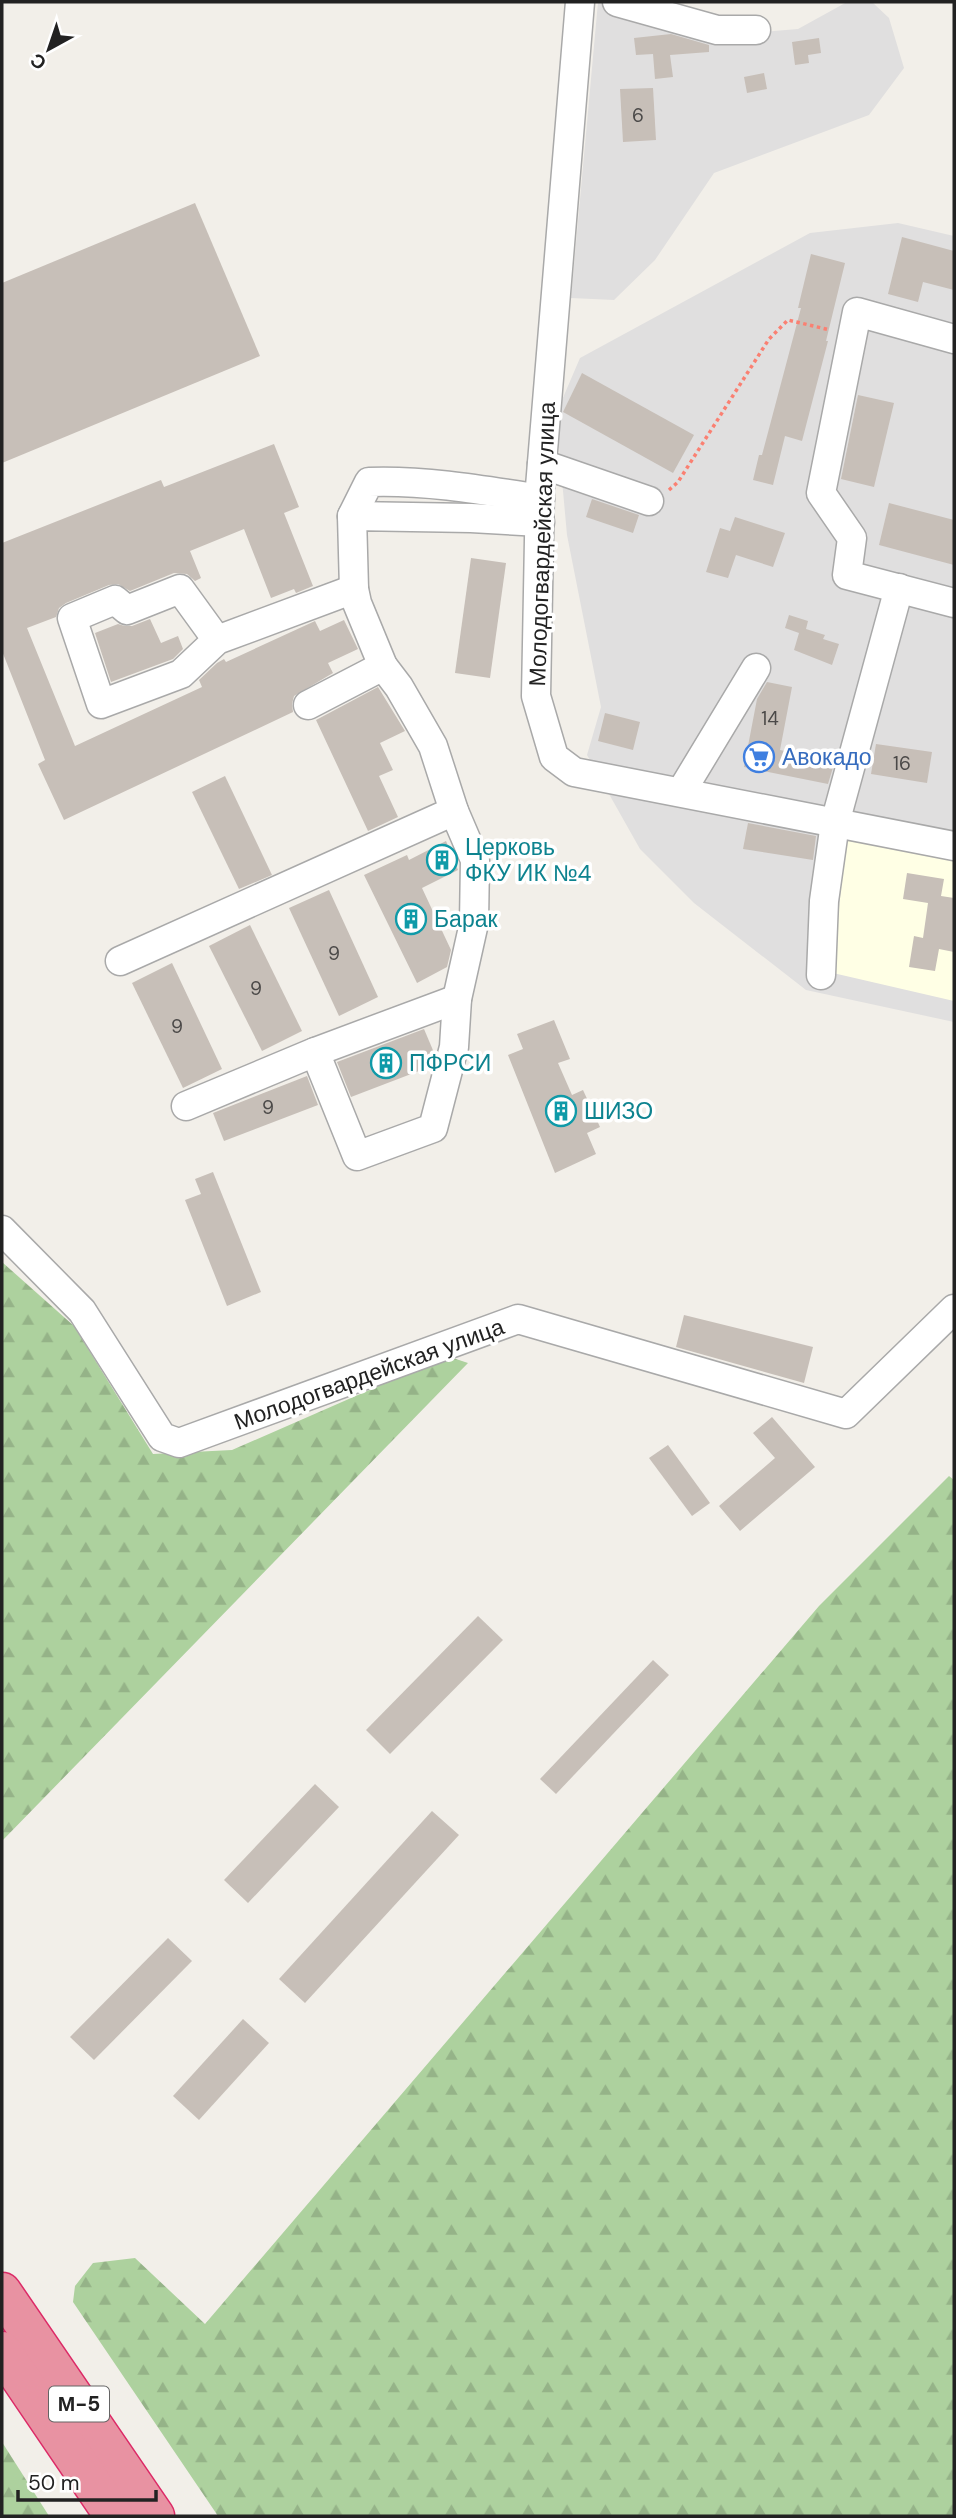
<svg xmlns="http://www.w3.org/2000/svg" width="956" height="2518" font-family="'DM Sans',sans-serif">
  <defs>
    <pattern id="forest-firs" width="22" height="20" patternUnits="userSpaceOnUse" patternTransform="scale(1.75)"><rect width="22" height="20" fill="#add19e"/><path d="M5 1l3.5 6h-7zM16 11l3.5 6h-7z" fill="#95b388"/></pattern>
  </defs>
  <rect width="100%" height="100%" fill="#f2efe9"/>
  <g fill="#e0dfdf">
    <polygon points="598,2 673,25 728,35 798,29 847,2 872,2 889,18 904,68 869,115 714,173 655,260 614,300 571,298"/>
    <polygon points="898,223 954,236 954,1022 806,990 694,903 640,849 587,755 601,707 567,535 556,414 580,358 810,233"/>
  </g>
  <polygon fill="#ffffe5" points="846,833 954,854 954,1001 833,973"/>
  <g fill="url(#forest-firs)">
    <polygon points="2,1262 74,1326 153,1454 232,1450 447,1356 468,1363 2,1841"/>
    <polygon points="949,1476 954,1480 954,2516 218,2516 73,2302 75,2286 93,2263 135,2258 205,2324 819,1606"/>
    <polygon points="2,2442 49,2516 2,2516"/>
  </g>
  <g fill="#c7bfb8">
    <polygon points="671,34 709,45 709,52 670,55 673,77 655,79 653,54 636,55 634,38"/>
    <polygon points="819,38 821,53 808,55 809,63 795,65 792,42"/>
    <polygon points="764,73 767,89 747,93 744,77"/>
    <polygon points="653,88 656,140 623,142 620,89"/>
    <polygon points="195,203 260,356 2,463 2,283"/>
    <polygon points="902,237 954,251 954,290 923,282 918,302 888,294"/>
    <polygon points="811,254 845,263 826,341 828,341 802,441 785,436 773,485 753,480 759,455 762,455 801,308 798,308"/>
    <polygon points="582,373 694,435 673,473 563,412"/>
    <polygon points="858,395 894,403 874,487 841,479"/>
    <polygon points="274,444 299,507 284,513 313,586 296,593 294,589 271,598 244,529 190,551 201,578 195,581 187,574 174,573 130,591 118,584 109,585 66,603 59,608 56,617 27,628 75,746 202,687 199,680 217,663 224,659 226,662 315,621 320,631 344,620 358,649 328,663 333,673 294,696 292,704 293,712 64,820 38,764 45,760 2,651 2,543 161,480 164,487"/>
    <polygon points="592,499 639,515 633,533 586,517"/>
    <polygon points="889,503 954,520 954,565 879,545"/>
    <polygon points="735,517 785,533 773,567 736,555 728,578 706,572 720,528 730,531"/>
    <polygon points="471,558 506,563 490,678 455,673"/>
    <polygon points="789,615 808,621 806,629 825,635 823,639 839,644 832,665 794,650 799,633 785,628"/>
    <polygon points="150,619 161,643 178,636 183,649 173,659 111,682 95,633 118,624 125,626 132,626"/>
    <polygon points="767,682 792,687 780,750 835,761 828,784 744,767 757,699"/>
    <polygon points="378,687 405,731 380,743 393,770 379,776 398,817 368,831 316,720"/>
    <polygon points="605,713 640,722 633,750 598,741"/>
    <polygon points="876,744 932,752 927,783 871,774"/>
    <polygon points="225,776 272,875 239,889 192,792"/>
    <polygon points="748,823 816,836 813,860 743,849"/>
    <polygon points="446,841 458,870 422,888 451,950 447,967 417,983 364,875 407,855 409,860"/>
    <polygon points="907,873 944,879 941,896 954,898 954,952 939,949 935,971 909,967 914,936 923,938 928,903 903,899"/>
    <polygon points="329,890 378,997 339,1016 289,908"/>
    <polygon points="250,925 302,1031 262,1051 209,946"/>
    <polygon points="172,963 222,1069 183,1088 132,983"/>
    <polygon points="554,1020 570,1059 558,1063 572,1095 583,1090 600,1127 587,1133 596,1154 555,1173 508,1055 523,1049 517,1034"/>
    <polygon points="424,1029 435,1055 432,1066 351,1097 337,1062"/>
    <polygon points="307,1076 318,1105 224,1141 213,1113"/>
    <polygon points="213,1172 261,1292 227,1306 185,1200 201,1194 195,1179"/>
    <polygon points="684,1315 813,1347 804,1383 676,1347"/>
    <polygon points="772,1417 815,1467 740,1531 719,1506 775,1458 753,1433"/>
    <polygon points="668,1445 710,1503 692,1516 649,1458"/>
    <polygon points="478,1616 503,1640 390,1754 366,1730"/>
    <polygon points="653,1660 669,1675 556,1794 540,1779"/>
    <polygon points="315,1784 339,1807 248,1903 224,1880"/>
    <polygon points="432,1811 459,1835 305,2003 279,1979"/>
    <polygon points="168,1938 192,1961 94,2060 70,2037"/>
    <polygon points="243,2019 269,2043 199,2120 173,2096"/>
  </g>
  <g fill="none" stroke-linecap="round" stroke-linejoin="round">
    <g stroke="#a9a9a9" stroke-width="31">
      <g id="minor">
        <polyline points="580,2 540,487 536,696 554,757 574,772 954,846"/>
        <polyline points="617,2 717,30 756,30"/>
        <polyline points="954,339 857,312 821,493 852,538 847,575 954,603"/>
        <polyline points="542,464 649,501"/>
        <path d="M352 516 369 482C426 480 483 490 540 499"/>
        <polyline points="217,640 180,589 127,610 115,600 72,618 101,704 181,674 217,640 354,589"/>
        <polyline points="308,705 383,666"/>
        <polyline points="681,792 756,668"/>
        <polyline points="120,961 454,811"/>
        <polyline points="821,975 824,901 835,823 899,588"/>
        <polyline points="315,1052 357,1156 433,1128 454,1047 457,999 474,923 475,860 454,811 433,746 399,687 383,666 357,603 354,589 352,516 471,518 540,522"/>
        <polyline points="186,1106 315,1052 457,999"/>
        <polyline points="2,1230 82,1311 162,1437 179,1443 518,1319 846,1414 954,1309"/>
      </g>
    </g>
    <g stroke="#dc2a67" stroke-width="41">
      <g id="highway">
        <polyline points="2,2292 155,2516"/>
        <polyline points="2,2351 114,2516"/>
      </g>
    </g>
    <polyline stroke="#fa8072" stroke-width="3.5" stroke-dasharray="3.5 3.5" stroke-linecap="butt" points="669,490 678,482 769,339 788,320 830,330"/>
    <use href="#minor" stroke="#fff" stroke-width="28"/>
    <use href="#highway" stroke="#e892a2" stroke-width="38"/>
  </g>
  <defs>
    <g id="supermarket-ring" transform="scale(1.575)"><circle r="9.5" fill="#fff" stroke="#3f7fe0" stroke-width="1.5"/><path d="M-6-5.5h2.5l.6 2H6L4.5 2H-2.5L-4.4-4H-6ZM-1.5 3.2a1.3 1.3 0 1 0 .1 0ZM3 3.2a1.3 1.3 0 1 0 .1 0Z" fill="#3f7fe0"/></g>
    <g id="building-ring" transform="scale(1.575)"><circle r="9.5" fill="#fff" stroke="#0f9aa8" stroke-width="1.5"/><path d="M-4-6H4V6H1V3H-1V6H-4ZM-2.5-4.3h1.7v1.8h-1.7ZM.8-4.3h1.7v1.8H.8ZM-2.5-1h1.7V.8h-1.7ZM.8-1h1.7V.8H.8Z" fill="#0f9aa8"/></g>
  </defs>
  <g fill-rule="evenodd">
    <use href="#supermarket-ring" x="759" y="757"/>
    <use href="#building-ring" x="442" y="860"/>
    <use href="#building-ring" x="411" y="919"/>
    <use href="#building-ring" x="386" y="1063"/>
    <use href="#building-ring" x="561" y="1111"/>
  </g>
  <g text-anchor="middle" dominant-baseline="central" stroke-width="7" stroke-linejoin="round" paint-order="stroke">
    <g font-size="19" fill="#4b4948">
      <text x="638" y="115">6</text>
      <text x="770" y="718">14</text>
      <text x="902" y="763">16</text>
      <text x="334" y="953">9</text>
      <text x="256" y="988">9</text>
      <text x="177" y="1026">9</text>
      <text x="268" y="1107">9</text>
    </g>
    <rect fill="#fff" stroke="#646464" stroke-width="2" x="49" y="2386.5" width="60" height="35" rx="5"/>
    <g font-size="21" font-weight="bold" fill="#222">
      <text x="79" y="2404">М-5</text>
    </g>
    <g font-size="23" fill="#222" stroke="#fff">
      <text transform="translate(542 544) rotate(-88)">Молодогвардейская улица</text>
      <text transform="translate(369 1374) rotate(-20)">Молодогвардейская улица</text>
    </g>
    <g font-size="23" fill="#366cbe" stroke="#fff" text-anchor="start">
      <text x="782" y="757">Авокадо</text>
    </g>
    <g font-size="23" fill="#0d838f" stroke="#fff" text-anchor="start">
      <text x="465" y="847">Церковь<tspan x="465" dy="26">ФКУ ИК №4</tspan></text>
      <text x="434" y="919">Барак</text>
      <text x="409" y="1063">ПФРСИ</text>
      <text x="584" y="1111">ШИЗО</text>
    </g>
  </g>
  <rect width="956" height="2518" fill="none" stroke="#222222" stroke-width="7"/>
  <g transform="translate(49 49) rotate(220)" stroke="#ffffff" stroke-width="5" paint-order="stroke">
  <path d="M0-5L12 26L0 18L-12 26Z" fill="#222222"/>
  <text y="-10" font-size="19" font-weight="bold" text-anchor="middle" fill="#222222">С</text>
  </g>
  <path d="M18 2490v10h138v-10" fill="none" stroke="#222222" stroke-width="3.5"/>
  <text x="28" y="2490" font-size="21" fill="#222222" stroke="#ffffff" stroke-width="5" paint-order="stroke">50 m</text>
</svg>
